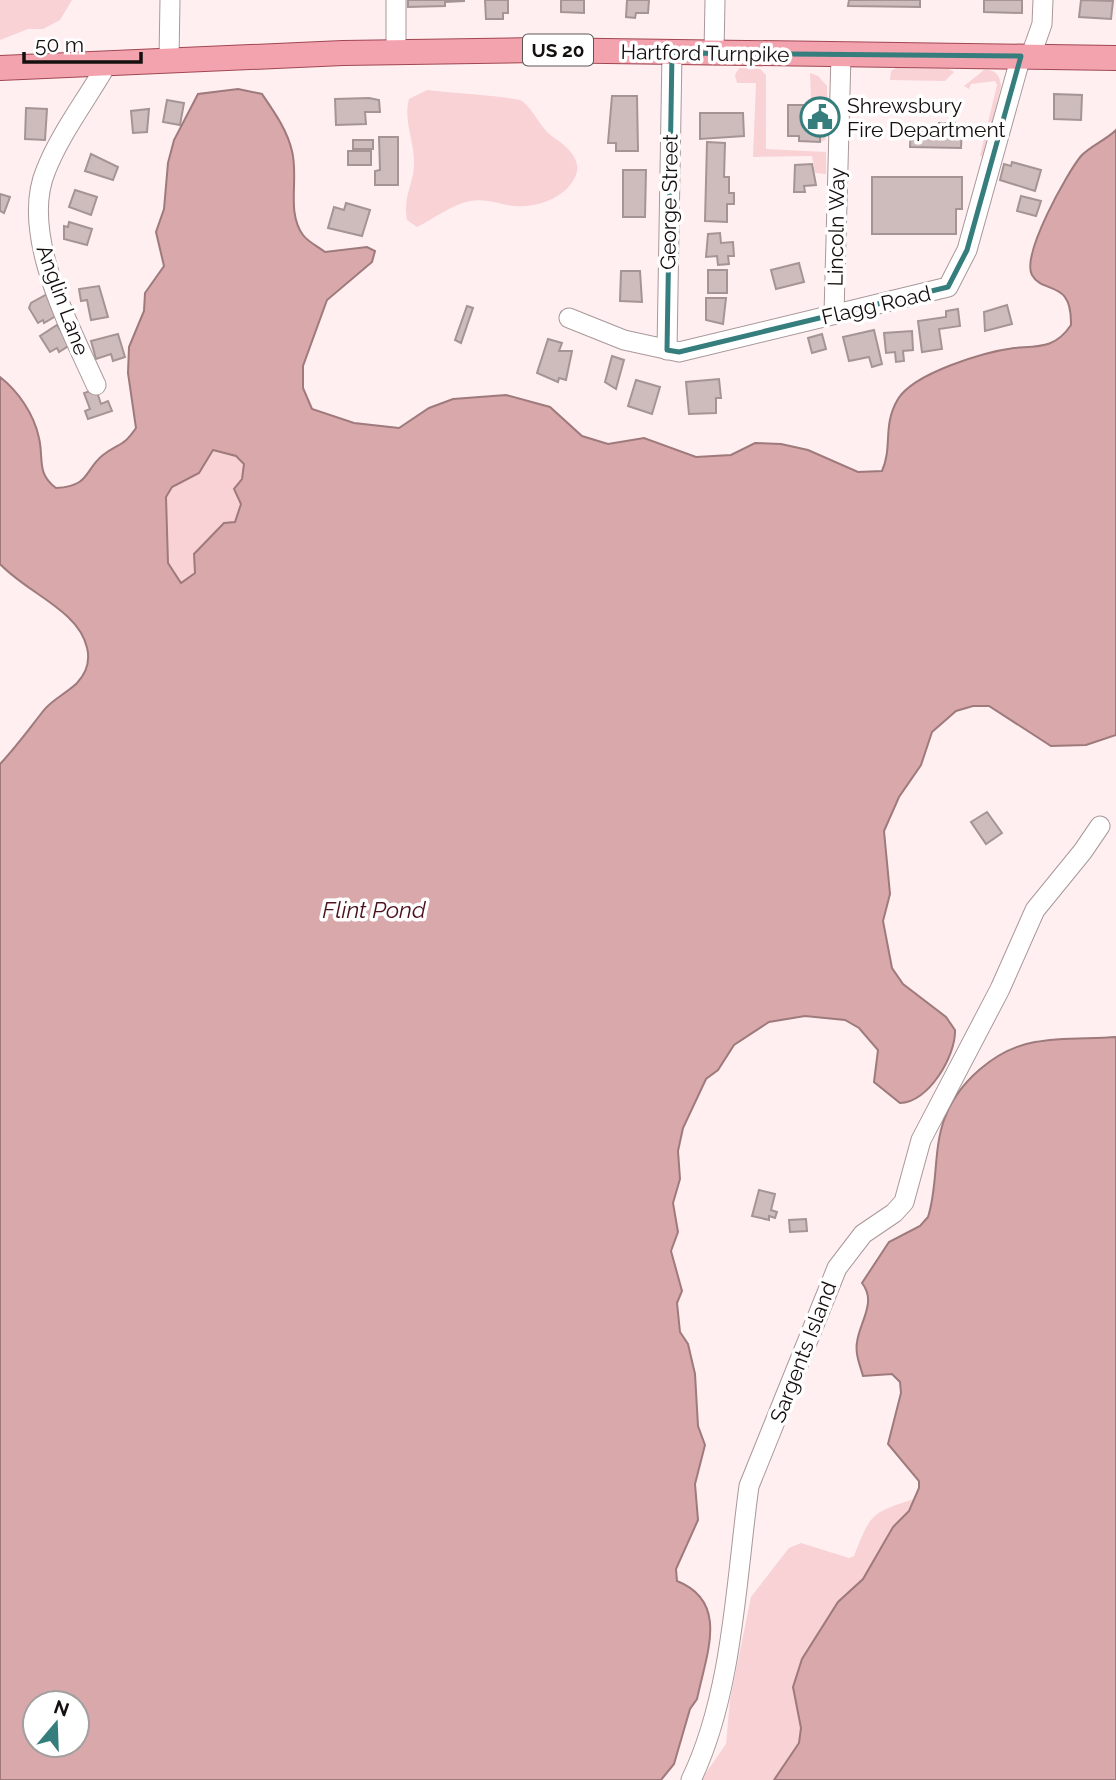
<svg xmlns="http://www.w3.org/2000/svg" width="1116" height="1780" font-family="Raleway,sans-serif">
  <rect width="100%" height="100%" fill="#ffeff0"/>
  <g fill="#f8d2d5">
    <polygon points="0,0 72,0 60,20 43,29 28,29 0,40"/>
    <polygon points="739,68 760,69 766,75 766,149 826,152 826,174 815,173 812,156 753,157 756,83 737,83 735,75"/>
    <polygon points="896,68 949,69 954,72 945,81 890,80 891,71"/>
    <path d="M984 70C995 69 1000 75 1001 86L984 157 980 156 997 85 995 81 971 84 969 89 964 86Z"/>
    <polygon points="810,73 818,76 827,86 827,134 825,140 820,142 820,105 811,98"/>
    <path d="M427 90C441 92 518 97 522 101 535 111 539 127 553 137 565 145 582 158 576 175 566 200 531 210 507 205 494 202 484 199 470 201 453 204 433 219 417 227L407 220C403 194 413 187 414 165 415 142 403 122 409 99Z"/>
    <path d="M213 450 237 456 244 464C243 476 243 489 242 502 238 531 204 567 181 583L168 564 166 497 172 487 199 473Z"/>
    <path d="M914 1499 909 1511 893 1527 863 1579 838 1602 802 1659 793 1687 801 1728 799 1743 774 1780H701L726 1744 730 1700 751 1597 789 1548 801 1543 849 1558 854 1556C871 1513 871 1513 914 1499Z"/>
  </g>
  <g fill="#d9a8ab" stroke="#9e7a7c" stroke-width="2" fill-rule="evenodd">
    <path d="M238 89 262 94C275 113 287 130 292 151 299 178 286 212 303 235 308 242 319 247 325 252L367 247 375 251 372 262 327 300 303 366V388L312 409 354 423 399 428 429 408 453 399 506 395 550 407 582 436 608 444 644 438 696 457 731 455 755 443 781 444 808 450 858 472 882 471C893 446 882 426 898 399 914 373 984 352 1014 348 1038 346 1055 349 1071 325 1072 278 1043 295 1032 275 1021 255 1067 173 1081 156 1090 146 1106 140 1116 130V735L1086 745 1051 746 989 706H973L956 711 932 732 921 765 899 797 884 831 890 894 883 921 892 968 903 984 946 1017 955 1030C956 1056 928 1103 900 1103L874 1082 878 1050 859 1028 845 1020 805 1016 769 1022 734 1045 718 1070 706 1079 683 1128 678 1151 680 1179 673 1203 678 1232 671 1251 682 1291 677 1303 680 1332 688 1344 695 1374 698 1426 705 1445 695 1484 698 1520 676 1569 677 1581C730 1602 706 1655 697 1699L690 1709 674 1764 661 1780H0V764C16 747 29 729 44 710 53 699 67 693 77 683 98 661 86 634 68 617 47 597 20 585 0 564V377C18 391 34 414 39 438 44 459 36 473 56 488 91 486 84 470 103 455 119 443 123 447 136 428L128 373 129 347 144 311 145 293 164 266 156 232 164 209 168 163 174 140 198 94ZM213 450 236 456 244 464 242 479 234 489 241 504 235 522 224 523 194 554 195 573 181 583 168 563 166 497 172 487 199 473ZM77 1703V1745H35V1703Z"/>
    <path d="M1116 1037V1780H774L799 1743 801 1728 793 1687 802 1659 838 1602 863 1579 893 1527 909 1511 919 1488V1481L888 1444 901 1393 900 1382 892 1374 863 1376C860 1365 855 1354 857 1342 860 1321 877 1302 862 1283L889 1242 920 1226 928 1217C938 1186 933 1151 944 1120 957 1083 995 1049 1035 1042 1061 1037 1090 1039 1116 1037Z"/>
  </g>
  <g fill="#cebcbd" stroke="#a69495" stroke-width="2">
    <polygon points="408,0 464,0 464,1 445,2 445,6 408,7"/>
    <polygon points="485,0 508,0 508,13 503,13 503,19 486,19"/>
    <polygon points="561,0 584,0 584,13 561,12"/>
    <polygon points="627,0 649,0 648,13 636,13 635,18 626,17"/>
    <polygon points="849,0 920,0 920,7 848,6"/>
    <polygon points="984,0 1022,0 1022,13 984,12"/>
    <polygon points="1081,0 1113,1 1111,19 1079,17"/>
    <polygon points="1054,94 1082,95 1081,120 1054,119"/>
    <polygon points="612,96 637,96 638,151 616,151 616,143 608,143"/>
    <polygon points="369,98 379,100 380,112 365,112 366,124 336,125 335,99"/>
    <polygon points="167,100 184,103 180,125 163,122"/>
    <polygon points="788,105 820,105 820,142 799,141 799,136 788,136"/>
    <polygon points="26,108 47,109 45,140 25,139"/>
    <polygon points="149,109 147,132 133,133 131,111"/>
    <polygon points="700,113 743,113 744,136 700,139"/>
    <polygon points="939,123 955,123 955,127 962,127 961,148 910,147 911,126 939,126"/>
    <polygon points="379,137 398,137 398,185 375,185 375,171 380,170"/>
    <rect x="353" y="140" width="20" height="9"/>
    <polygon points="707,142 725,143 724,177 729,177 729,193 734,193 734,204 727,204 727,222 705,221"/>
    <rect x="348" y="151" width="23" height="14"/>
    <polygon points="91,154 118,167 113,180 85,171"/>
    <polygon points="1012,162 1041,170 1035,191 1000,180 1004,164 1011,166"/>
    <polygon points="812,164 816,185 804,186 805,192 794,192 795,165"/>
    <polygon points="623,170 646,170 645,217 623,217"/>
    <polygon points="872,177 962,177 962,209 956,209 956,234 872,234"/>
    <polygon points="75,190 97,197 91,215 69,207"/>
    <polygon points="0,194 10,197 4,213 0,211"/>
    <polygon points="1021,196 1041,201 1036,216 1017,211"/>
    <polygon points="346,203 370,210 362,236 328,228 334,207 344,210"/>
    <polygon points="69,222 92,229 87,245 64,239 64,226 68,227"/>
    <polygon points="720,233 721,243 733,242 734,256 728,256 729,264 718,265 717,256 706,257 708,234"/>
    <polygon points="799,263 804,282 776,289 771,270"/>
    <rect x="708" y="270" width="19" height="23"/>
    <polygon points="621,271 640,271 642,302 620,301"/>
    <polygon points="99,286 108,317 91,320 87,300 81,301 79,289"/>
    <polygon points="49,293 61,313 44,323 43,320 38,323 29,308 31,303"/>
    <polygon points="706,298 726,298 723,324 706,320"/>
    <polygon points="1007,305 1012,324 985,331 984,312"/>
    <polygon points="467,306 473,308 461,343 455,340"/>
    <polygon points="958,309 960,326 939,329 942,349 922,352 918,321 946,317 946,311"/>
    <polygon points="57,325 70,345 59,352 57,348 50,352 40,336"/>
    <polygon points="874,330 882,364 872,367 869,357 849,361 843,337"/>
    <polygon points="912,331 913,350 903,351 904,361 896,362 895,352 886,353 884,333"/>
    <polygon points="118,334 125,357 113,361 111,354 96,359 91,341"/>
    <polygon points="822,334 826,349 812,353 808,338"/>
    <polygon points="548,339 562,343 559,351 572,351 566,380 559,378 558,382 537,373"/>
    <polygon points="612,356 624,360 616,389 605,382"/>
    <polygon points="719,379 721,398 716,398 716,413 689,414 686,382"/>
    <polygon points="636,380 660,387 652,414 628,406"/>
    <polygon points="96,389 101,404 108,401 112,411 88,419 85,411 90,409 84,393"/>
    <polygon points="987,812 1002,833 986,844 971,822"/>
    <polygon points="759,1190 775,1194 771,1210 777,1212 775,1218 769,1216 769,1220 752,1216"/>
    <polygon points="806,1219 807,1231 790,1232 789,1220"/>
  </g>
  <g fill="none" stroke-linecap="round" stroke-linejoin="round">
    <g stroke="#a99899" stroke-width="21">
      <g id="minor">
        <polyline points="396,0 396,52"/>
        <polyline points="714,52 715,0"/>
        <polyline points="1031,55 1042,24 1043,0"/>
        <polyline points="169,59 170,0"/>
        <polyline points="834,314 841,55"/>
        <polyline points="569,318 624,340 679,352 948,287 967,250 1021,56"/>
        <polyline points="667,350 672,53"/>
        <path d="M96 385C70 327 19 233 46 170 61 132 88 98 108 62"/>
        <path d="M691 1780C733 1693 736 1580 749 1486L837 1268 863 1234 894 1213 904 1202 921 1140 1000 989 1035 910 1083 851 1100 826"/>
      </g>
    </g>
    <g stroke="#a04753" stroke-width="26">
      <polyline id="major" points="0,68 343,53 537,50 1116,58"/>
    </g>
    <use href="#minor" stroke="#fff" stroke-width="19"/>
    <use href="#major" stroke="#f3a3ad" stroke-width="24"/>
  </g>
  <path fill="none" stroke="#367e7d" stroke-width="5" stroke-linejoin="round" d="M672 53 1021 56 967 250 948 287 679 352 667 350Z"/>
  <defs>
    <g id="civic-ring" transform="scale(2.0125)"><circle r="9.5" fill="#fff" stroke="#367e7d" stroke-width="1.5"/><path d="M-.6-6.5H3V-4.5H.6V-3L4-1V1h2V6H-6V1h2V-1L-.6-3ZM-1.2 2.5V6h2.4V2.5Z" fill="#367e7d"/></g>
  </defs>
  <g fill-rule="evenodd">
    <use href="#civic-ring" x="820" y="117"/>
  </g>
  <g text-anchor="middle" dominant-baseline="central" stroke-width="7" stroke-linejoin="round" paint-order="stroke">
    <rect fill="#fff" stroke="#5b5757" stroke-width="2" x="523" y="34.5" width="70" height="31" rx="5"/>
    <g font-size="19" font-weight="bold" fill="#150f0f">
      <text x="558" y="50">US 20</text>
    </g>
    <g font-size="21" fill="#150f0f" stroke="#fff">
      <text transform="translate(705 53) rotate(1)">Hartford Turnpike</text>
      <text transform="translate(669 202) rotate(-89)">George Street</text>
      <text transform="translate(836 227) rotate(-89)">Lincoln Way</text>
      <text transform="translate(63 300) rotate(70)">Anglin Lane</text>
      <text transform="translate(876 305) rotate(-13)">Flagg Road</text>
      <text transform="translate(803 1352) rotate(-69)">Sargents Island</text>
    </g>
    <g font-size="21" fill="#150f0f" stroke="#fff" text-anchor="start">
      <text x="847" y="105">Shrewsbury<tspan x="847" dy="24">Fire Department</tspan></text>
    </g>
    <g font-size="23" font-style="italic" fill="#4c111c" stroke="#fff">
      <text x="374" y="909">Flint Pond</text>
    </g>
  </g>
  <g transform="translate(56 1724) rotate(19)"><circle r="33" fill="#ffffff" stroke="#a19f9f" stroke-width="2"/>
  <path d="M0-5L12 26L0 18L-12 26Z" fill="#367e7d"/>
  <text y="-10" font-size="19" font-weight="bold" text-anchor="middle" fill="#150f0f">N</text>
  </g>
  <path d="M24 52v10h117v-10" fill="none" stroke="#150f0f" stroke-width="3.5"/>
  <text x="35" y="52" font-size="21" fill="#150f0f" stroke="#ffffff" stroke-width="5" paint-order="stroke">50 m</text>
</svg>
